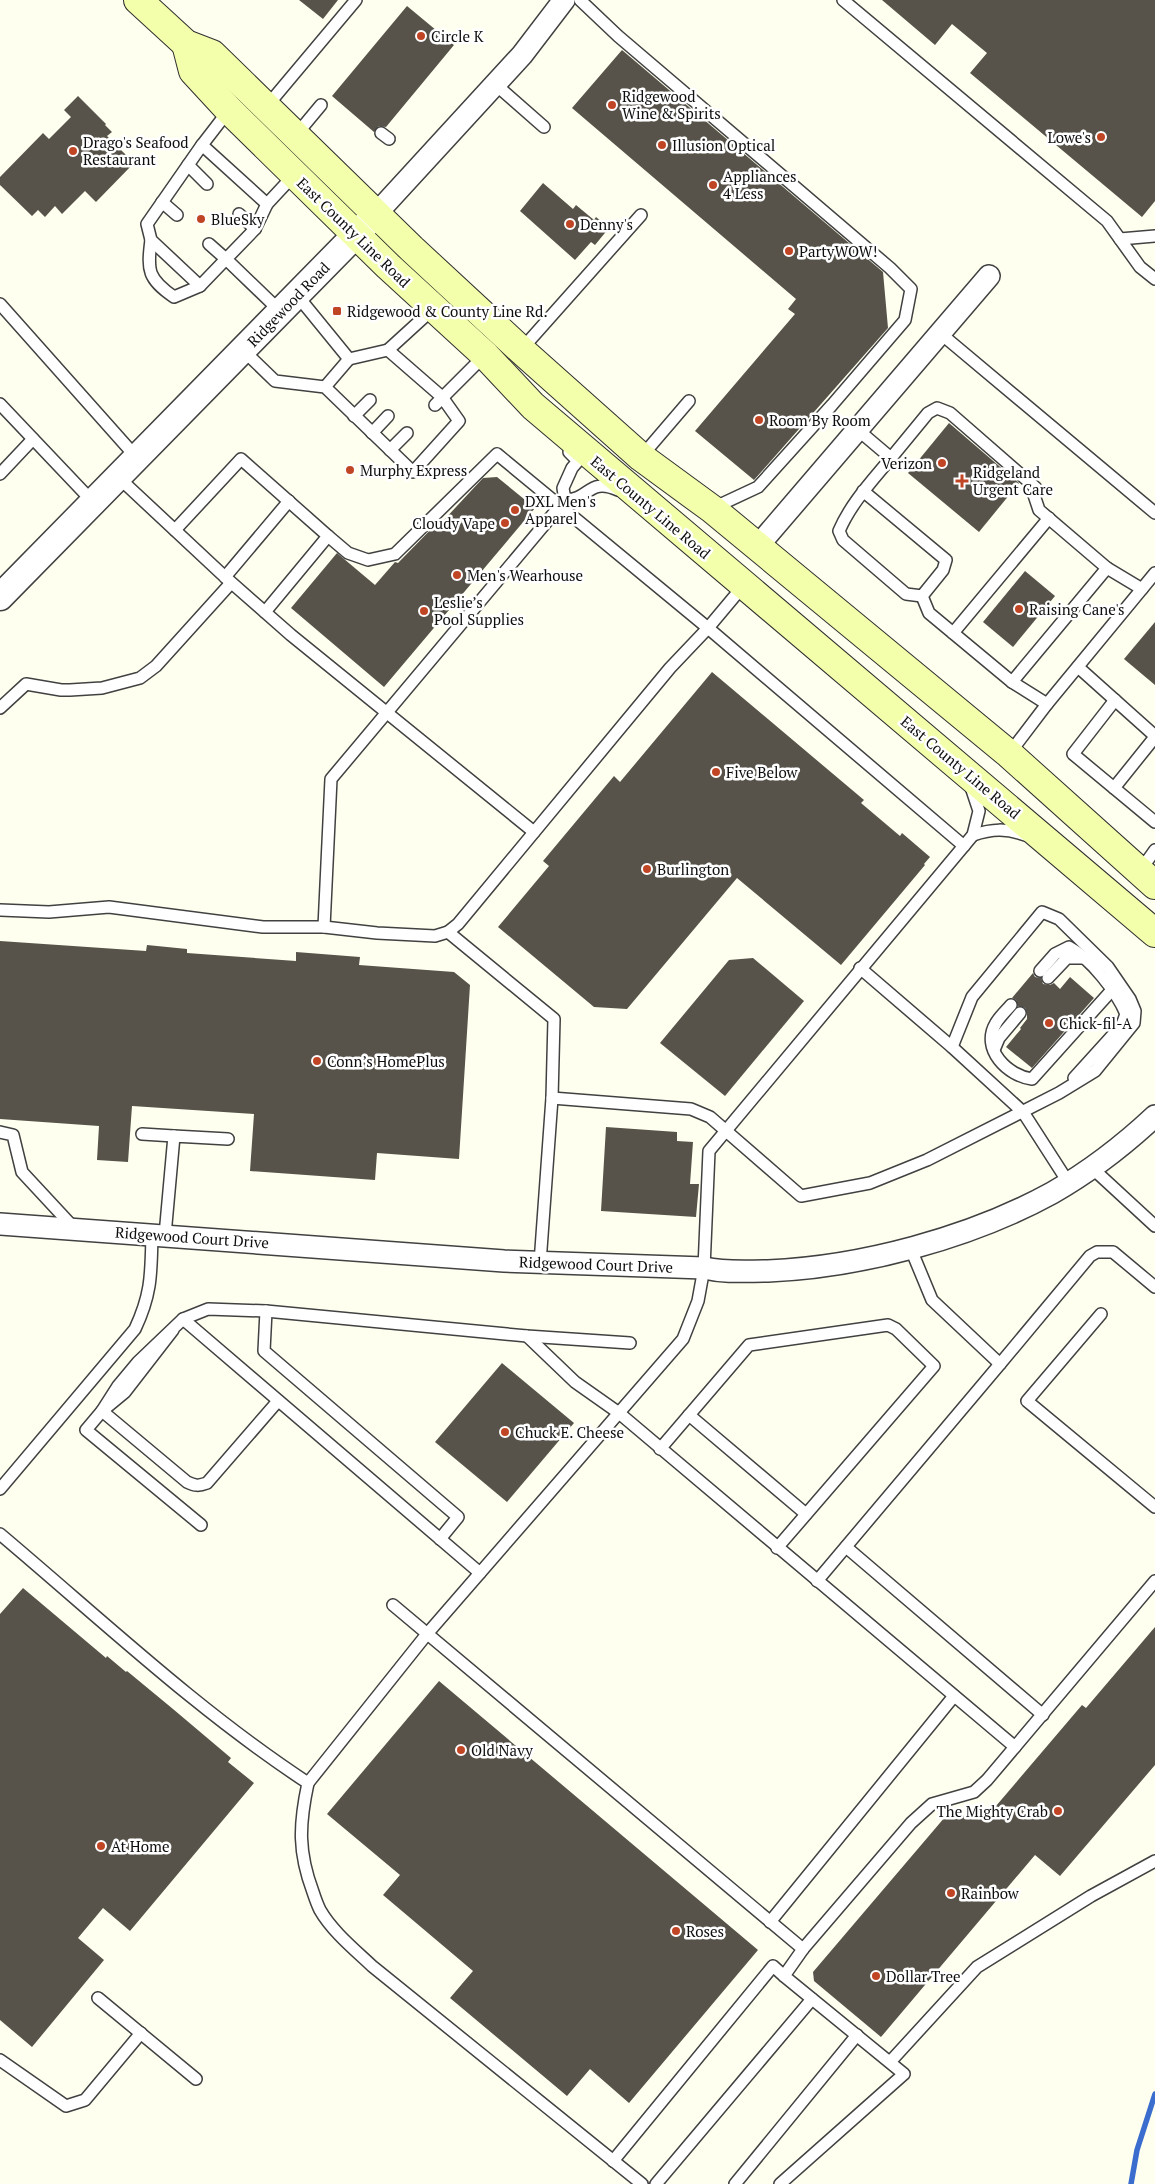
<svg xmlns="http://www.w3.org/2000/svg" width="1155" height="2184" font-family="'PT Serif',serif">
  <rect width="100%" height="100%" fill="#feffef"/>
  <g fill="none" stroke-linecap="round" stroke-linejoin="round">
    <polyline stroke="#3a6dce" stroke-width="5.5" points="1131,2184 1137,2150 1155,2094"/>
  </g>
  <g fill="#57534a">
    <polygon points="299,0 338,0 323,19"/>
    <polygon points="882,0 1155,0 1155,201 1142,217 970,73 987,53 952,24 935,45"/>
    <polygon points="407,6 454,45 386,127 379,126 374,132 332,96"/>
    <polygon points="622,50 883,272 888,328 754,480 695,431 795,314 788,309 796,299 572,108"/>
    <polygon points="78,96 106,124 105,125 112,132 107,136 134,163 96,202 85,191 62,214 55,206 45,217 38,210 32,216 0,185 0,177 43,133 49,139 71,117 64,110"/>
    <polygon points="543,183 573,209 576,205 594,220 596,217 609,228 595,245 591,242 575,260 520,211"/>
    <polygon points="949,423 1019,483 979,532 908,473"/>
    <polygon points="497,477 535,508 384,687 291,608 337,553 375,585 395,562 398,563 439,521 443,521 483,478"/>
    <polygon points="1025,571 1055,596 1013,647 983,622"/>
    <polygon points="1155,622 1155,685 1124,659"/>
    <polygon points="712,672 864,800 861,803 900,836 902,833 930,857 924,864 925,865 841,965 737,878 627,1009 594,1007 498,927 549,866 543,861 614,776 620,782"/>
    <polygon points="0,941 146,951 147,945 187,949 187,953 296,961 296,952 360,957 359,965 454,972 470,985 459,1159 377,1153 375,1180 250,1171 254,1114 132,1106 128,1162 97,1160 99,1126 0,1119"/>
    <polygon points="753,958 804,1001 725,1096 660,1043 729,960"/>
    <polygon points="1033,973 1035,977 1041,978 1043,984 1050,985 1054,983 1060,989 1070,977 1094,998 1032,1068 1006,1047 1021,1029 1020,1028 1027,1019 1027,1014 1025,1008 1018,1006 1016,1000 1012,998"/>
    <polygon points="606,1127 677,1132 677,1141 693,1142 690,1184 699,1184 696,1217 601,1211"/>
    <polygon points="502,1363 574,1423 507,1502 435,1442"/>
    <polygon points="23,1588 106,1658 107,1656 126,1672 127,1671 173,1709 231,1758 228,1762 254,1783 130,1931 103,1908 78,1938 104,1960 32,2047 0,2020 0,1614"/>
    <polygon points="1155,1627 1155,1765 1060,1876 1035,1855 881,2037 814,1981 813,1972 945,1817 990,1813 1082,1705 1086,1708"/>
    <polygon points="439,1681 758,1950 629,2103 590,2069 567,2096 450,1998 473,1971 383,1895 400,1875 327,1814"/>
  </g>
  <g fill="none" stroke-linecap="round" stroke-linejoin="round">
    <g stroke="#414141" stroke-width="14">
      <g id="service">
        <polyline points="580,0 618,36 890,268 911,289 905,320 832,405 758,487 713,508"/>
        <polyline points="843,0 1107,221 1140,267 1155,279"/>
        <polyline points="495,84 544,127"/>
        <polyline points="267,106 356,0"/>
        <polyline points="229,110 202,145 267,204"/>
        <polyline points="381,133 389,139"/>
        <polyline points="296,135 321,105"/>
        <polyline points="202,145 147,224 151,240 200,286 226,259 209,244"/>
        <polyline points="188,165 207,184"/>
        <polyline points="162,202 177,215"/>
        <polyline points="239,214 255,229"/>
        <polyline points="1120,239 1155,236"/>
        <path d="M151 240C147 271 148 279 174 297L200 286"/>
        <polyline points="0,304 137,458"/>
        <polyline points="281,312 226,259 255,229 267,204 294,175"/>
        <polyline points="940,333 1155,513"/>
        <polyline points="243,350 275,381 325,387 413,472 459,421 442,397 388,350 349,359 296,294"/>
        <polyline points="388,350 434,308"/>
        <polyline points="521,350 641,215"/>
        <polyline points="325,387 349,359"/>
        <polyline points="0,404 93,502"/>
        <polyline points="435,405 485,355"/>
        <polyline points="354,416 370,400"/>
        <path d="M858 430 891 458C872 481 851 503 839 531L843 540 906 594 922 596 943 570 946 560 863 491"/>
        <polyline points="372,433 388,416"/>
        <polyline points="390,450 407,433"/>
        <path d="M569 452 578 461 572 468 563 488 565 500C590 500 588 477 618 490"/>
        <polyline points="641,457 689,401"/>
        <polyline points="891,458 928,413 937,408 950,413 1036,488 1034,495 1039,510 1107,568 1142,589"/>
        <polyline points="0,474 33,439"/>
        <polyline points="118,477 225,577 291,635 534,832"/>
        <polyline points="175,530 241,459 328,536 265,612"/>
        <polyline points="328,536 348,553 368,560 395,554 497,454 708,628 964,846"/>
        <polyline points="225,577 289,501"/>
        <polyline points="922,596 929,613 1012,682 1047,704"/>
        <polyline points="953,633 1049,518"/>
        <polyline points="1078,667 1155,736"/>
        <polyline points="1012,682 1107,568"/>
        <polyline points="1115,700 1073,754 1155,822"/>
        <polyline points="0,708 26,684 61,690 70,690 102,688 140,678 156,666 231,583"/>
        <polyline points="1009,754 1047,704 1155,573"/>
        <polyline points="1114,788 1155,737"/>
        <path d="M973 835C992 829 1006 828 1025 835"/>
        <polyline points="1140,871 1155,850"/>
        <polyline points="0,910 49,912 109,907 263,927 324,927 377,933 435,936 448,932 458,924 670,668 708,628 744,585"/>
        <polyline points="324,927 331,779 565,500"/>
        <polyline points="448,932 554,1019 552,1098 540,1263"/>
        <polyline points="860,968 952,1047 1023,1112 1068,1182"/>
        <path d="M1040 971 1055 954 1069 947C1090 958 1117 992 1126 1014L1122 1025 1074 1078"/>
        <polyline points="1048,978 1067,958 1083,958"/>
        <path d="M1011 1005C1006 1011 1000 1016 996 1023 980 1049 1008 1076 1032 1079L1112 990"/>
        <polyline points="994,1050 999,1038 1020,1013"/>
        <polyline points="552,1098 691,1109 710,1117 801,1196 870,1183 927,1160 1059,1093 1095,1071 1134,1023 1135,1011 1130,999 1108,967 1059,919 1042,912 972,997 952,1047"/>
        <polyline points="0,1132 13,1135 22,1172 74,1228"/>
        <polyline points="142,1134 174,1136"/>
        <polyline points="1091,1167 1155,1226"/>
        <polyline points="165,1235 174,1136 228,1139"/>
        <polyline points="910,1247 932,1300 1000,1364 1090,1256 1097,1252 1113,1252 1155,1287"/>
        <polyline points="266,1311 264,1351 458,1517 440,1539"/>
        <polyline points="1101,1314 1027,1401 1155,1507"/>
        <polyline points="183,1319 480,1573"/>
        <polyline points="173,1330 125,1392 102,1411 118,1386 138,1362 183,1319 208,1309 266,1311 527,1336 630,1343"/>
        <polyline points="527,1336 575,1382 619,1413 1015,1747"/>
        <polyline points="689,1415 806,1514"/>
        <polyline points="660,1449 749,1345 888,1325 896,1329 934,1366 777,1548"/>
        <path d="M0 1489 135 1329C152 1293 151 1273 152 1234"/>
        <path d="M201 1525 86 1430 102 1411 187 1482C195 1486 199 1486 207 1483L278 1401"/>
        <path d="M0 1534C101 1619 198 1711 308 1783 299 1825 298 1852 313 1892 315 1898 317 1904 320 1910 332 1931 354 1949 372 1966L642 2184"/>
        <polyline points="846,1547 1043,1715"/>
        <polyline points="817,1581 1000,1364"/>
        <polyline points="393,1605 803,1949 784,1976 904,2074 780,2184"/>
        <polyline points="308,1783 427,1634 683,1339 698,1301 704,1268 709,1151 973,835 979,811 971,787"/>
        <polyline points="770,1922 954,1696"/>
        <polyline points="803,1949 911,1823 932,1804 974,1792 987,1780 1155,1581"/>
        <polyline points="98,1998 196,2079"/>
        <polyline points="0,2060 66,2106 85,2100 141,2033"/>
        <polyline points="890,2062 977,1967 1091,1896 1155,1861"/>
        <polyline points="613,2161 773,1966 784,1976"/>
        <polyline points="656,2184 812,1999"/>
        <polyline points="735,2184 857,2035"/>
      </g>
    </g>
    <g stroke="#414141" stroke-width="24">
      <g id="minor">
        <polyline points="376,214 522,55 564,0"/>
        <polyline points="757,547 989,276"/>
        <path d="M0 1224 504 1261 704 1268C726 1273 746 1271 768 1271 861 1267 970 1238 1052 1193 1089 1172 1124 1145 1155 1116"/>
      </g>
    </g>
    <g stroke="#414141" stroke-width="29">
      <polyline id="tertiary" points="0,597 376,214"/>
    </g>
    <g stroke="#303030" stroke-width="30">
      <g id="secondary">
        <polyline points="138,0 186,44 212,54 412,249 521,350 641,457 712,509 1009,754 1155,885"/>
        <polyline points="186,44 193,71 229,110 388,266 485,355 533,406 1155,933"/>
      </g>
    </g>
    <use href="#service" stroke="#fff" stroke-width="11"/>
    <use href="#minor" stroke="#fff" stroke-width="21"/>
    <use href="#tertiary" stroke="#fff" stroke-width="26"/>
    <use href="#secondary" stroke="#f3ffaa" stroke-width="28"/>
  </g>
  <g fill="#c04524" stroke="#fff" stroke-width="2">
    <circle cx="421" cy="36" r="5"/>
    <circle cx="612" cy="105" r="5"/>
    <circle cx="1101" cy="137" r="5"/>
    <circle cx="662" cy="145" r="5"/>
    <circle cx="73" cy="151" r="5"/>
    <circle cx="713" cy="185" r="5"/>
    <circle cx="201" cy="219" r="5"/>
    <circle cx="570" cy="224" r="5"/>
    <circle cx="789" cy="251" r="5"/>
    <rect x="332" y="306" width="10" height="10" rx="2.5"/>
    <circle cx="759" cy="420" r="5"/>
    <circle cx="942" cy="463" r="5"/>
    <circle cx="350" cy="470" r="5"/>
    <path d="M959.5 473.5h5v5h5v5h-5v5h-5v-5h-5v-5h5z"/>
    <circle cx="515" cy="510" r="5"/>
    <circle cx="505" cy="523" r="5"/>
    <circle cx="457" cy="575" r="5"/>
    <circle cx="1019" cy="609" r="5"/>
    <circle cx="424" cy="611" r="5"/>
    <circle cx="716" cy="772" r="5"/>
    <circle cx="647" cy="869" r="5"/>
    <circle cx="1049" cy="1023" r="5"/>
    <circle cx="317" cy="1061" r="5"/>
    <circle cx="505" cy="1432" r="5"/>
    <circle cx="461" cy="1750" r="5"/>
    <circle cx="1058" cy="1811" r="5"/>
    <circle cx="101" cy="1846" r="5"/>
    <circle cx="951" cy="1893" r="5"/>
    <circle cx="676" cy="1931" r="5"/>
    <circle cx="876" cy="1976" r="5"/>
  </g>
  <g text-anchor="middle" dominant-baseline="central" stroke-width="5" stroke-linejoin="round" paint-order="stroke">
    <g font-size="15" fill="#0e0e0e" stroke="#fff" text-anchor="start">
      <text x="431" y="36">Circle K</text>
      <text x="622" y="96">Ridgewood<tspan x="622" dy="17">Wine &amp; Spirits</tspan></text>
      <text x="1091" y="137" text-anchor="end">Lowe's</text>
      <text x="83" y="142">Drago's Seafood<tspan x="83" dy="17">Restaurant</tspan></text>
      <text x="672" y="145">Illusion Optical</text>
      <text x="723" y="176">Appliances<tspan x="723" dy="17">4 Less</tspan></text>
      <text x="211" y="219">BlueSky</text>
      <text x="580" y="224">Denny's</text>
      <text x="799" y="251">PartyWOW!</text>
      <text x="347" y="311">Ridgewood &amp; County Line Rd.</text>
      <text x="769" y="420">Room By Room</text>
      <text x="932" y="463" text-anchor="end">Verizon</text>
      <text x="360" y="470">Murphy Express</text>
      <text x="973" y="472">Ridgeland<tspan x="973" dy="17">Urgent Care</tspan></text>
      <text x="525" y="501">DXL Men's<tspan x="525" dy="17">Apparel</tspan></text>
      <text x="495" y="523" text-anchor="end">Cloudy Vape</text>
      <text x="467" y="575">Men's Wearhouse</text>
      <text x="434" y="602">Leslie’s<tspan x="434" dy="17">Pool Supplies</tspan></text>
      <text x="1029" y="609">Raising Cane's</text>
      <text x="726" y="772">Five Below</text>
      <text x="657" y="869">Burlington</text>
      <text x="1059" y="1023">Chick-fil-A</text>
      <text x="327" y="1061">Conn’s HomePlus</text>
      <text x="515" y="1432">Chuck E. Cheese</text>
      <text x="471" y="1750">Old Navy</text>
      <text x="1048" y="1811" text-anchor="end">The Mighty Crab</text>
      <text x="111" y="1846">At Home</text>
      <text x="961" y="1893">Rainbow</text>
      <text x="686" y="1931">Roses</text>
      <text x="886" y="1976">Dollar Tree</text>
    </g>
    <g font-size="15" fill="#0e0e0e" stroke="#fff">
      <text transform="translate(354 232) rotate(44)">East County Line Road</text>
      <text transform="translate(288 304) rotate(-46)">Ridgewood Road</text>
      <text transform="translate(651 507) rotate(40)">East County Line Road</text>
      <text transform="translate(961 767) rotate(40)">East County Line Road</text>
      <text transform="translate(192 1237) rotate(4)">Ridgewood Court Drive</text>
      <text transform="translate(596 1264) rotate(2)">Ridgewood Court Drive</text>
    </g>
  </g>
</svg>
